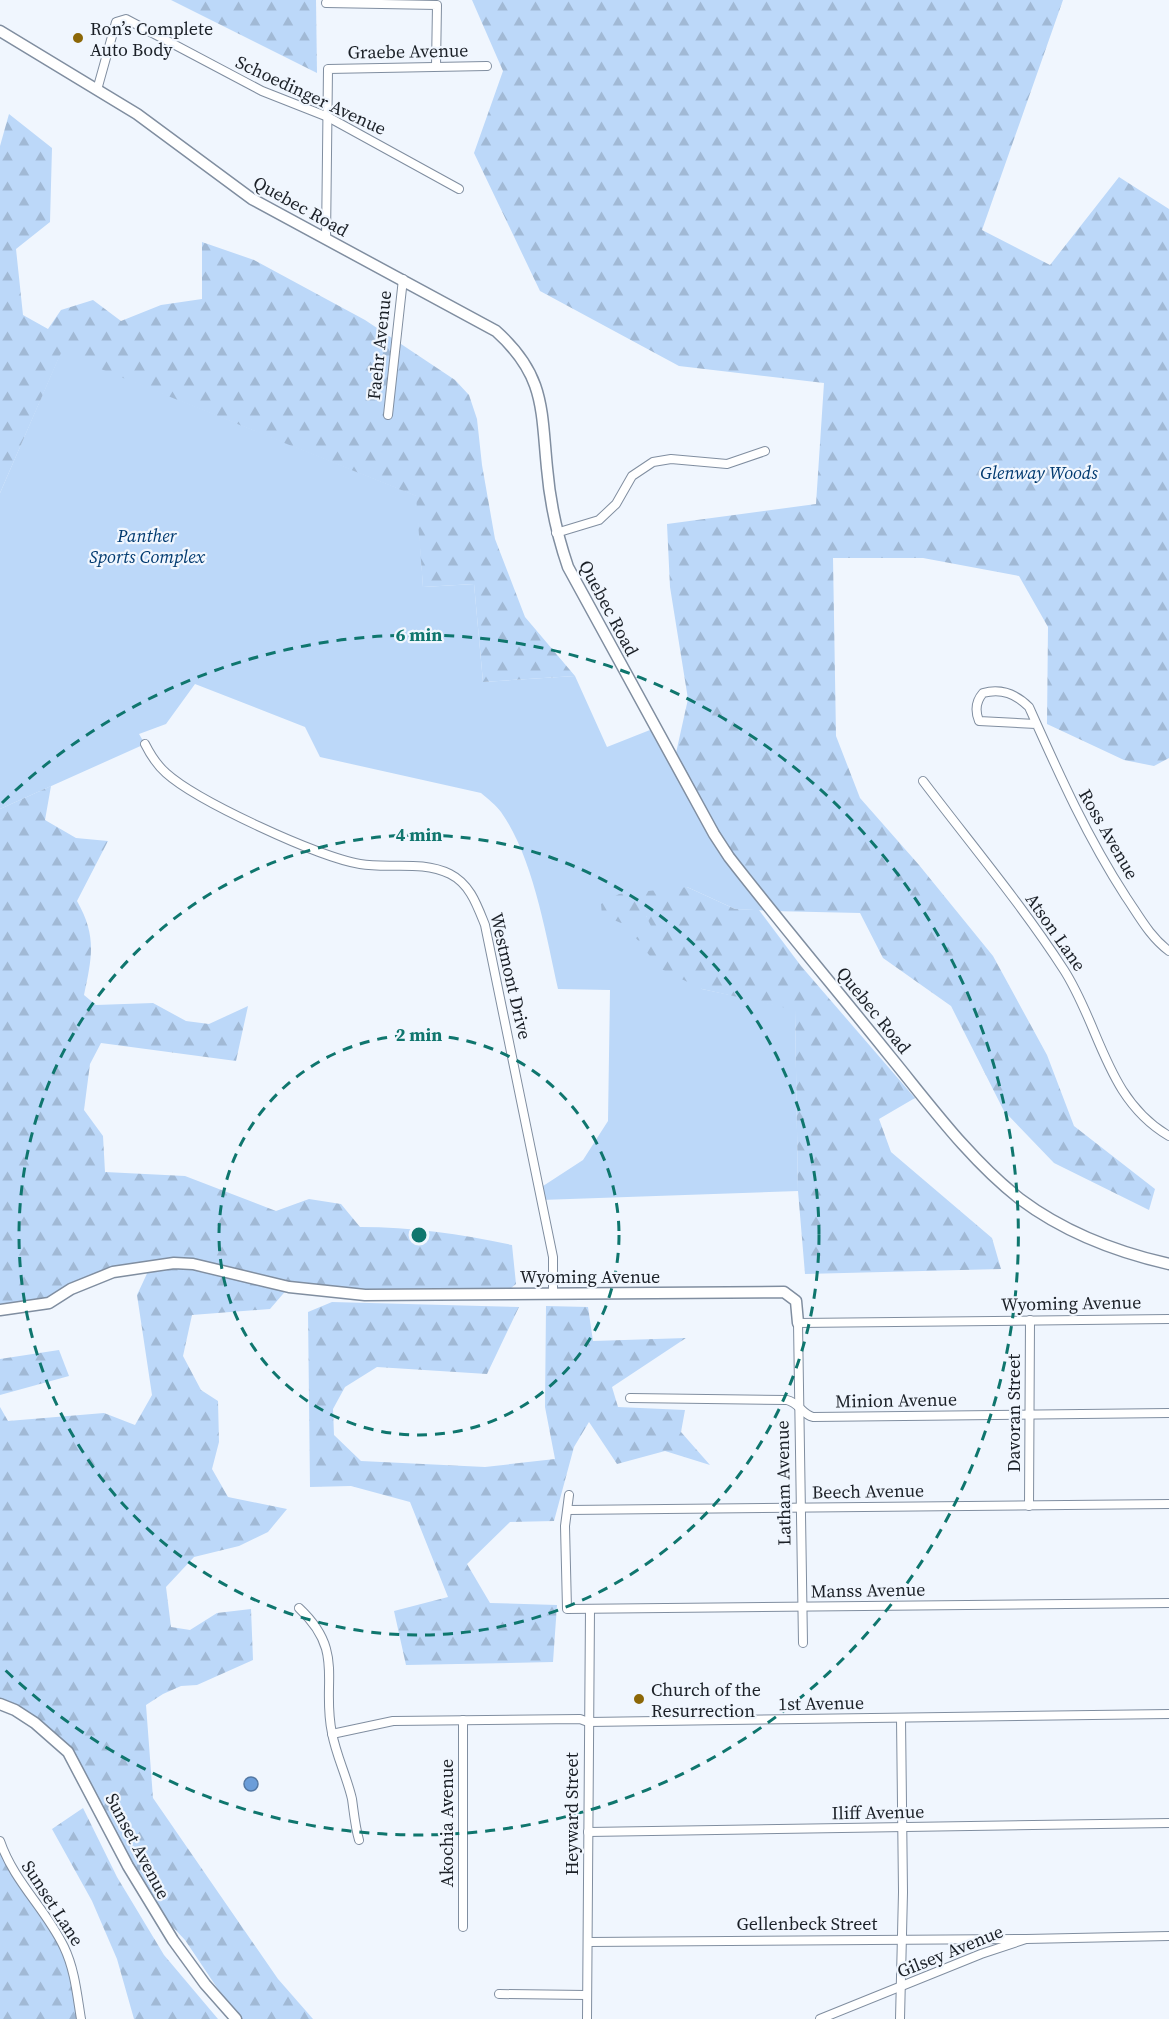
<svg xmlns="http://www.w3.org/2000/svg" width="1169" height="2019" font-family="'Source Serif 4',serif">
  <defs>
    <pattern id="forest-firs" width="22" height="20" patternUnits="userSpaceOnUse" patternTransform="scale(1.5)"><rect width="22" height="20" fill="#bcd8f9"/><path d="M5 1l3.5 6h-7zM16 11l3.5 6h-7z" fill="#a1b9d5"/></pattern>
  </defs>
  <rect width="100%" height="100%" fill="#f0f6fe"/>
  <path fill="#bcd8f9" d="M61 352 417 496 423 587 474 584 483 682 575 676 607 747 655 728 772 911 735 909 687 887 646 916 702 989 795 1009 798 1191 541 1200 540 1188 583 1160 608 1121 610 990 558 989C546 935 533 857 501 812 496 805 488 799 481 793L320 757 305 727 195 684 166 724 139 734 145 744 0 809V493Z"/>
  <g fill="url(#forest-firs)">
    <polygon points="171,0 316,0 317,73"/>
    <polygon points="472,0 1063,0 982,230 1050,265 1119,177 1169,209 1169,758 1154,766 1124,760 1047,724 1048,627 1019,576 923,558 833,558 836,736 860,798 919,865 993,956 1047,1055 1074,1126 1155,1189 1149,1210 1054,1163 1004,1111 951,1006 883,958 860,913 772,911 752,886 674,762 688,699 670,587 667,524 816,504 824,383 679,366 540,291 474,153 503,71"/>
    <polygon points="9,114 52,148 50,222 16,249 23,315 48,329 61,310 93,300 121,321 161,305 202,299 202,242 254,260 365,320 455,380 469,395 477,419 482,465 495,539 525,617 575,676 483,682 474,584 423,587 416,496 61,353 0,493 0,146"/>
    <path d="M51 786 45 820 76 838 108 841 77 901C97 936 92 957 84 995L96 1005 153 1003 186 1021 209 1024 248 1006 236 1061 101 1043 90 1064 84 1110 103 1136 105 1172 185 1176 276 1211 309 1199 341 1204 360 1227C412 1227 461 1234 512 1245L516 1284 505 1293 365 1295 289 1287 270 1309 192 1315 183 1356 201 1390 218 1401 219 1442 212 1469 228 1497 287 1509 268 1532 239 1546 194 1557 166 1587 171 1627 190 1630 217 1613 251 1609 253 1660 197 1685 181 1686 163 1694 146 1705 153 1798 278 1979 313 2019H238L185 1940 149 1902 68 1752 0 1704V1407L8 1421 104 1413 135 1425 152 1395 137 1295 151 1265 132 1268 57 1299 0 1310V809Z"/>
    <polygon points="687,887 735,909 759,910 801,966 915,1098 879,1119 891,1152 992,1238 1001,1269 805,1274 798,1191 795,1010 702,989 659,968 636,938 651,926 646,916 621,923 602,915 601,904 619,894"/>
    <polygon points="332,1302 519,1307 487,1374 377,1367 345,1387 333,1409 334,1435 361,1461 485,1467 555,1459 545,1407 546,1306 588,1307 593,1341 686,1338 612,1387 618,1407 685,1410 681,1432 710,1465 665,1451 617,1464 589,1422 574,1447 554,1521 510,1522 467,1564 490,1603 557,1605 553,1662 406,1665 394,1611 448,1597 410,1502 351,1486 310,1487 308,1312"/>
    <polygon points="59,1350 69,1376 0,1395 0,1359"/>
    <polygon points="83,1808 117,1877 164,1955 218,2019 134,2019 117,1959 92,1901 52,1829"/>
    <polygon points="0,1841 63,1945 81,2019 0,2019"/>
  </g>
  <circle fill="#6b9dd9" stroke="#5378a4" stroke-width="1.5" cx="251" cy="1784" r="7"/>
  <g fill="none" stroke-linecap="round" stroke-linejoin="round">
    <g stroke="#808ea0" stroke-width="10">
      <g id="minor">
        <polyline points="326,3 437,5 436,66"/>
        <polyline points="97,90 116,22 126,19 262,91 328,117 459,189"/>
        <polyline points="326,239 328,69 487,66"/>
        <polyline points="388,415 403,279"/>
        <polyline points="556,533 599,520 616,504 632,476 653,462 671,459 727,464 765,451"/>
        <path d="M1036 724 979 721C975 711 976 701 983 693 1002 688 1016 694 1029 707 1059 774 1086 835 1126 897 1139 916 1150 937 1169 951"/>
        <path d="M145 744C150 754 157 765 166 773 197 801 318 857 360 864 390 869 421 860 450 874 470 884 477 905 485 925L553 1257V1292"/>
        <path d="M923 781C970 843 1022 905 1064 970 1101 1028 1106 1099 1169 1136"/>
        <path d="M630 1398 787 1400C799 1403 802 1414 813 1417L1169 1413"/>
        <polyline points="569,1495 565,1526 567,1609 1169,1603"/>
        <polyline points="1029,1506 1030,1320"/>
        <polyline points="568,1510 1169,1504"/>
        <path d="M299 1608C346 1652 321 1682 332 1733 336 1755 347 1777 352 1799 354 1813 355 1826 359 1840"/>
        <polyline points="803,1643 798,1323 1169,1319"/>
        <polyline points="332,1734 393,1721 580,1719 588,1722 1169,1714"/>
        <polyline points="588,1832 1169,1823"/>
        <path d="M0 1841C14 1882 46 1909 64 1947 75 1970 77 1995 81 2019"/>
        <polyline points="463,1927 463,1720"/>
        <polyline points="588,1942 1026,1939"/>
        <polyline points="499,1994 586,1995"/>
        <polyline points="587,2019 590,1609"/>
        <polyline points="820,2019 981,1954 1026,1939 1169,1936"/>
        <polyline points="900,2019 903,1892 901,1718"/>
      </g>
    </g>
    <g stroke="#808ea0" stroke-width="13">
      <g id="tertiary">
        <path d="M0 31 137 114 252 199 496 331C545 375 541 408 547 468 550 503 557 535 568 567L714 834 729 857C781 924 836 989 889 1055 930 1105 969 1159 1020 1199 1064 1232 1116 1252 1169 1264"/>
        <polyline points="0,1310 49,1303 71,1289 113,1272 174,1263 193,1264 289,1287 365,1295 784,1292 796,1301 798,1323"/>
        <polyline points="0,1704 15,1710 35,1723 68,1752 128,1866 173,1940 205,1984 236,2019"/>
      </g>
    </g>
    <use href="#minor" stroke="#fff" stroke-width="8"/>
    <use href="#tertiary" stroke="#fff" stroke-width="10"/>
  </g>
  <g fill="none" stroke="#0f766e" stroke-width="3" stroke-dasharray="10 8">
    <circle cx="419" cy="1235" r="200"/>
    <circle cx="419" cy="1235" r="400"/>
    <path d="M2 803A600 600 0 1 1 2 1667"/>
  </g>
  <g fill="#8c6707" stroke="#f0f6fe" stroke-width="2">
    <circle cx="78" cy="38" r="6"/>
    <circle cx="639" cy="1699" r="6"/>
  </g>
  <g text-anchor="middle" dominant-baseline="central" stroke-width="4.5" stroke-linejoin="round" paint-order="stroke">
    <g font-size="18" fill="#1b2027" stroke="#f0f6fe" text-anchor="start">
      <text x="90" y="28">Ron’s Complete<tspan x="90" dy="21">Auto Body</tspan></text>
      <text x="651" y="1689">Church of the<tspan x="651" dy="21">Resurrection</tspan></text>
    </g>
    <g font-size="18" fill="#1b2027" stroke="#f0f6fe">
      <text transform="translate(408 51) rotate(-1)">Graebe Avenue</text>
      <text transform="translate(311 95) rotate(25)">Schoedinger Avenue</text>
      <text transform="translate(301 206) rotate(29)">Quebec Road</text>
      <text transform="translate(379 345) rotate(-84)">Faehr Avenue</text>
      <text transform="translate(609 608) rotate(62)">Quebec Road</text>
      <text transform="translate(1109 834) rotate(60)">Ross Avenue</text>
      <text transform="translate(1056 932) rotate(55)">Atson Lane</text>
      <text transform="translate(511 976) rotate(77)">Westmont Drive</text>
      <text transform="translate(874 1010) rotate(51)">Quebec Road</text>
      <text x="590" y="1276">Wyoming Avenue</text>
      <text transform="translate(1071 1303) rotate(-1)">Wyoming Avenue</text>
      <text transform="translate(896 1400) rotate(-1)">Minion Avenue</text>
      <text transform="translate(1013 1413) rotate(-90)">Davoran Street</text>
      <text transform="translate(783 1483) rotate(-91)">Latham Avenue</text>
      <text transform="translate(868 1491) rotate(-1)">Beech Avenue</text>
      <text transform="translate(868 1590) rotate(-1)">Manss Avenue</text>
      <text transform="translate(821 1703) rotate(-1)">1st Avenue</text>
      <text transform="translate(878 1812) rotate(-1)">Iliff Avenue</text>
      <text transform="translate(571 1814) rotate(-90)">Heyward Street</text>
      <text transform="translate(446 1823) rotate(-90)">Akochia Avenue</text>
      <text transform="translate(138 1846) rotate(62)">Sunset Avenue</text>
      <text transform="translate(53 1903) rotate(57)">Sunset Lane</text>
      <text x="807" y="1923">Gellenbeck Street</text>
      <text transform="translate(950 1951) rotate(-22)">Gilsey Avenue</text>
    </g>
    <g font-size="18" font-style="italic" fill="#013a70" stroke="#f0f6fe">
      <text x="1039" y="472">Glenway Woods</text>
      <text x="147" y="535">Panther<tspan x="147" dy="21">Sports Complex</tspan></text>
    </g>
  </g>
  <circle cx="419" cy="1235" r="9" fill="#0f766e" stroke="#f0f6fe" stroke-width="3"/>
  <g font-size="18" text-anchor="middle" font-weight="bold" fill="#0f766e" stroke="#f0f6fe" stroke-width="4.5" stroke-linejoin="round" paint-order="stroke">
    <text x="419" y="641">6 min</text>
    <text x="419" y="841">4 min</text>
    <text x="419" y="1041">2 min</text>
  </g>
</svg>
